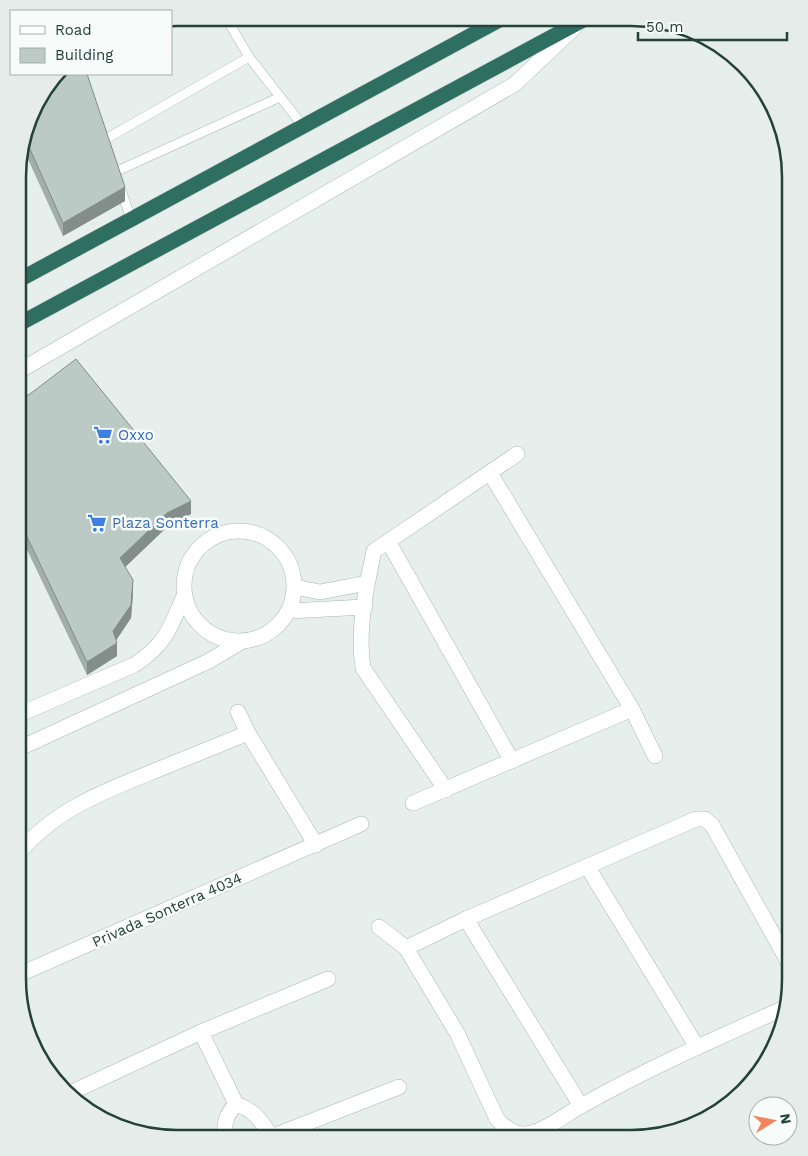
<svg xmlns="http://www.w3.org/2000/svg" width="808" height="1156" font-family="'Work Sans',sans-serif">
  <rect width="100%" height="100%" fill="#e6efeb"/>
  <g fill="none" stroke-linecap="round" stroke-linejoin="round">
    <g stroke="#a8b8b2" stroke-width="10">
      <g id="lane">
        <polyline points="226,18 249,57 303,126"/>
        <polyline points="106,139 249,57"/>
        <polyline points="115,172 280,97"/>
        <polyline points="121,190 131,219"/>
        <polyline points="19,386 28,410"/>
      </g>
    </g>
    <g stroke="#a8b8b2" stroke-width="16">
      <g id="street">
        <polyline points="490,473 632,709 655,756"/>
        <circle cx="239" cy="586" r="55"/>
        <polyline points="388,541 512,761"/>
        <polyline points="295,587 320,592 367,583"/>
        <polyline points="289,611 365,607"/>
        <polyline points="238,712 248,733 316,845"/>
        <path d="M18 715 134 665C166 644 169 630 184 596"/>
        <polyline points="18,749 209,661 241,642"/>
        <path d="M446 790 363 668C357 630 366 588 374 551L517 454"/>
        <polyline points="413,803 632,709"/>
        <path d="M18 854C53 811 102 792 152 772 184 759 216 746 248 733"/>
        <polyline points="587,866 697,1047"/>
        <polyline points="466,919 581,1106"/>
        <path d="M379 927 406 948 457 1033 497 1119C502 1125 514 1134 523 1134 540 1135 566 1114 581 1106 646 1069 715 1039 784 1008"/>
        <polyline points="406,948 466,919 696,819 705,819 712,825 790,965"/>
        <polyline points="18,975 361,824"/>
        <path d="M201 1032 236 1104C254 1110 262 1121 271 1137"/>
        <polyline points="70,1093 201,1032 328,979"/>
        <path d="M225 1137C224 1123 226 1115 236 1104"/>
        <polyline points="271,1137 399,1087"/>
      </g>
    </g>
    <g stroke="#a4bbb3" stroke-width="16">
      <polyline id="secondary" points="19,371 515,84 575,27"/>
    </g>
    <g stroke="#c2cac8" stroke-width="16">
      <g id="highway">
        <polyline points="19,280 503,18"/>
        <polyline points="19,324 585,19"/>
      </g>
    </g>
    <use href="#lane" stroke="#fff" stroke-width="9"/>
    <use href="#street" stroke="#fff" stroke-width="15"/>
    <use href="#secondary" stroke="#fff" stroke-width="15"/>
    <use href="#highway" stroke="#2f6f62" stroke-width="15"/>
  </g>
  <g fill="#a1aea9">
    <polygon points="39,98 125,201 63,236 22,146"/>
    <polygon points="18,403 191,514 167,527 125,567 133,594 131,618 116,640 117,656 87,675 18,531"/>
  </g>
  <g fill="#838d89">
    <polygon points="125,187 125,201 63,236 63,223"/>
    <polygon points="191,501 191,514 167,527 120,572 120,558 167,513"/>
    <polygon points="133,580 133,594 131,618 113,645 113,631"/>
    <polygon points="117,643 117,656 87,675 87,662"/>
  </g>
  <g fill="#bbcac4" stroke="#838d89">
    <polygon points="58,74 87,74 125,187 63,223 25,138 39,98"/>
    <polygon points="76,359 191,501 167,513 120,558 133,580 131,605 113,631 117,643 87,662 18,518 18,403"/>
  </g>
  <defs>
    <g id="supermarket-bare" transform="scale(1.5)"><path d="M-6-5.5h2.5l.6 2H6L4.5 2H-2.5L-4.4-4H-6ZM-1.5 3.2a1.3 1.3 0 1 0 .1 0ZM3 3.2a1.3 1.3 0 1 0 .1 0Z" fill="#3f7fe0" stroke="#f7fbf9" stroke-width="2.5" paint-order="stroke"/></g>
  </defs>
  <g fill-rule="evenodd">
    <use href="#supermarket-bare" x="103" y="435"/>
    <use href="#supermarket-bare" x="97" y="523"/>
  </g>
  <g text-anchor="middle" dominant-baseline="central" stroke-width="5" stroke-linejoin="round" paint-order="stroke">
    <g font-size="15" fill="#366cbe" stroke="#f7fbf9" text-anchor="start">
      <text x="118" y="435">Oxxo</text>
      <text x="112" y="523">Plaza Sonterra</text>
    </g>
    <g font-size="15" fill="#24423a" stroke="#f7fbf9">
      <text transform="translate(167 910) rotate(-24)">Privada Sonterra 4034</text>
    </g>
  </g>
  <path d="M0 0H808V1156H0ZM177 26H631A151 151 0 0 1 782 177V979A151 151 0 0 1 631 1130H177A151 151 0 0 1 26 979V177A151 151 0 0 1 177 26Z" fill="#e6ecea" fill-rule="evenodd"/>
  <path fill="none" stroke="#24423a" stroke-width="2.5" d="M177 26H631A151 151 0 0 1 782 177V979A151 151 0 0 1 631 1130H177A151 151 0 0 1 26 979V177A151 151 0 0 1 177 26Z"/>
  <rect x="10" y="10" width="162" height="65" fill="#f7fbf9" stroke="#a3b1ad"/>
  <rect x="20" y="26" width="25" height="8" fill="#ffffff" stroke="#a3b1ad"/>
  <text x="55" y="35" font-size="15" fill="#24423a">Road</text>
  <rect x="20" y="48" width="25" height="15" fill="#bbcac4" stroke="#a3b1ad"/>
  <text x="55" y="60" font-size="15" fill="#24423a">Building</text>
  <g transform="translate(773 1121) rotate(80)"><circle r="24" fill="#f7fbf9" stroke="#a3b1ad"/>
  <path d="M0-4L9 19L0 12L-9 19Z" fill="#f4845f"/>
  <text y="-8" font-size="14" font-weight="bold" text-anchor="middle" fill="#24423a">N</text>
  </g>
  <path d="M638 32v8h149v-8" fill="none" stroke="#24423a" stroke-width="2.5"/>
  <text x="646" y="32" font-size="15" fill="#24423a" stroke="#f7fbf9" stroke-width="4" paint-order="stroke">50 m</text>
</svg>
